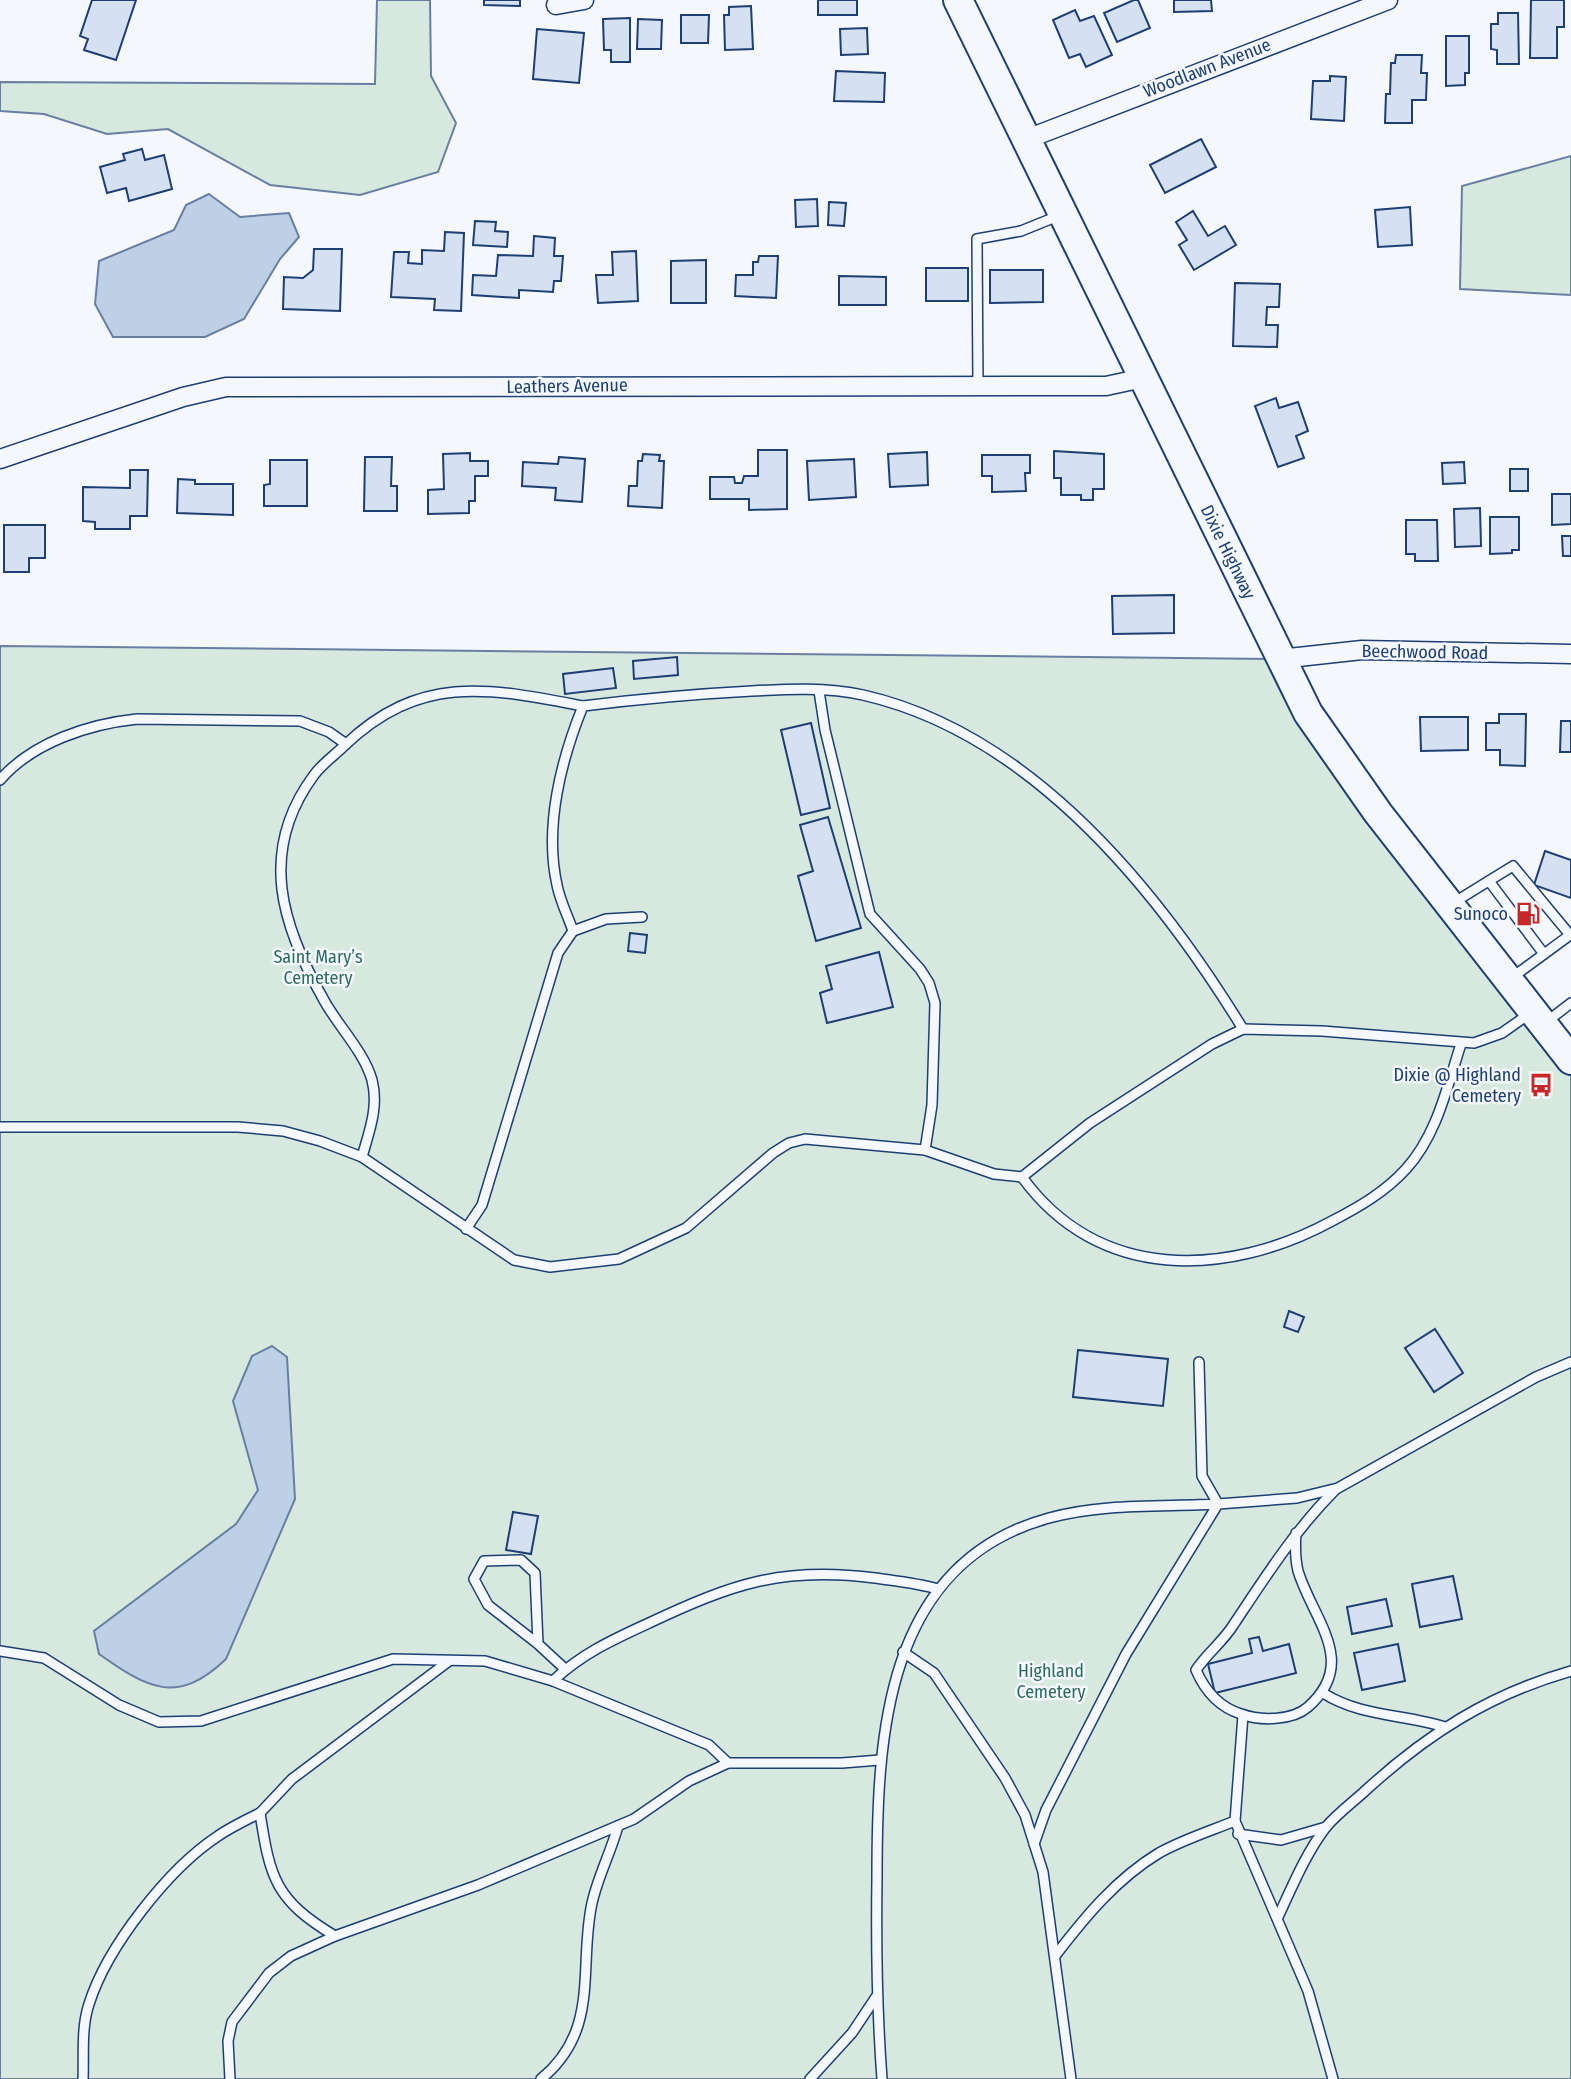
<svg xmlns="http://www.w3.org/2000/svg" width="1571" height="2079" font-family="'Fira Sans Condensed',sans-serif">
  <rect width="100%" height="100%" fill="#f4f7fb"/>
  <g fill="#d7e8df" stroke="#687fa3" stroke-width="2">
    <polygon points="377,0 430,0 431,76 456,123 438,172 360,195 270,185 168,129 107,134 44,114 0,111 0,82 375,84"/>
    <polygon points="1571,156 1571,295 1460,289 1462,186"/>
    <polygon points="0,646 1280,659 1571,1060 1571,2079 0,2079"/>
  </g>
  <g fill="#bed0e5" stroke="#687fa3" stroke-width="2">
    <polygon points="209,194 240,217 289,213 299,237 280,259 244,319 205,337 113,337 95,304 99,261 174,230 186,205"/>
    <path d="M272 1346 287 1357 295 1499 226 1659C177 1706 147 1688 99 1654L94 1631 236 1524 258 1490 233 1401 252 1356Z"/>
  </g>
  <g fill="#d5e0f0" stroke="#1d3f73" stroke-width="2">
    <polygon points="92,0 136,0 116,60 84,50 88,39 80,36"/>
    <polygon points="484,0 520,0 520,6 484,5"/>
    <rect x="818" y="0" width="39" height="15"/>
    <polygon points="1134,0 1138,0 1150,28 1117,42 1104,13"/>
    <polygon points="1174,0 1211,0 1212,11 1174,12"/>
    <polygon points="1531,0 1564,0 1564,27 1557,27 1557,58 1530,58"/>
    <polygon points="751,6 753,49 725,50 724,15 729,15 729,7"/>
    <polygon points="1075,10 1080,21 1094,16 1112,55 1086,67 1080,54 1069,58 1053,20"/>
    <polygon points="1498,13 1518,13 1519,64 1497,64 1497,50 1491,49 1491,24 1498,24"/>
    <polygon points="681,15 709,15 708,43 681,43"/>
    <polygon points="630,18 630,62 611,62 611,50 604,50 603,19"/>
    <polygon points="638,19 662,20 661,49 637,49"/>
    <polygon points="867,28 868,54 841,55 840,29"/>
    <polygon points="537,29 584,33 579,83 533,79"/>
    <polygon points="1446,36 1469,36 1469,73 1465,73 1465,85 1446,86"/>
    <polygon points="1396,55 1422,55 1421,73 1427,73 1426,100 1412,100 1412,123 1385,123 1386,94 1390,94 1391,63 1395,63"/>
    <polygon points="836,71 885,73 884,102 834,101"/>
    <polygon points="1330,76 1346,77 1344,121 1311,119 1313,81 1330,81"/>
    <polygon points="1201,139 1216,167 1165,193 1150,165"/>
    <polygon points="142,149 145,160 164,155 172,189 129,201 126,188 107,193 100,167 125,160 123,154"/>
    <polygon points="817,199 818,226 796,227 795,200"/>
    <polygon points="829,202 846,203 844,226 828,225"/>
    <polygon points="1410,207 1412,245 1378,247 1375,210"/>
    <polygon points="1193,211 1208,236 1225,226 1236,245 1194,270 1179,245 1187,240 1176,222"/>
    <polygon points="475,221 496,222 495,231 508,232 507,247 473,245"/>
    <polygon points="445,232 464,233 461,311 434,310 435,299 391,297 394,252 409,252 408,263 422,264 422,250 444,251"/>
    <polygon points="534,236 555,238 554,256 563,256 561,281 554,281 553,292 519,290 519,298 472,295 473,275 496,276 498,255 533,256"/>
    <polygon points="314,249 342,249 340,311 283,309 284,277 303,278 313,270"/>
    <polygon points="636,251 638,301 598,303 596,275 613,275 612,252"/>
    <polygon points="759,256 778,256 776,298 735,296 736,275 753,275 753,262 758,262"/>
    <polygon points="706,260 706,303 671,303 671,261"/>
    <rect x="926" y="268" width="42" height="33"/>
    <polygon points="990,270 1043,270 1043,302 990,303"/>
    <polygon points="839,276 886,277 886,305 839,305"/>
    <polygon points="1235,283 1280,284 1279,307 1267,307 1266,325 1278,325 1277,347 1233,346"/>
    <polygon points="1276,398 1279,408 1298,402 1308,431 1296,436 1304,458 1278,467 1255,406"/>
    <polygon points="758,450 787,450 787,509 749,510 749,499 710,499 710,477 734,477 735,483 742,483 744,476 758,476"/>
    <polygon points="1054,451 1104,454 1104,489 1093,489 1093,500 1081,500 1081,495 1061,495 1061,478 1054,478"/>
    <polygon points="927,452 928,485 890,487 888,454"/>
    <polygon points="470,453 470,461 488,461 488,476 475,476 475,501 469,501 469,513 428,514 428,490 444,489 443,454"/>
    <polygon points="643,454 660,455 659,461 664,461 662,508 628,506 629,486 637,486 638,461 642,461"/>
    <polygon points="982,455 1030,455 1030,473 1025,473 1026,491 992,492 992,476 982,476"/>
    <polygon points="365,457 392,457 391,486 397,486 397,511 364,511"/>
    <polygon points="559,457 585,459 582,502 555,500 556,488 522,486 523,462 558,464"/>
    <polygon points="854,459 856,497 809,500 807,461"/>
    <polygon points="270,460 307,460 307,506 264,506 264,485 270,484"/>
    <polygon points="1464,462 1465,483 1443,484 1442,463"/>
    <rect x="1510" y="469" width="18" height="22"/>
    <polygon points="130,470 148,470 147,516 130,516 130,529 95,529 95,522 83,521 83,487 130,488"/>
    <polygon points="178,479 195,480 195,484 233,484 233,515 177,513"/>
    <polygon points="1552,494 1571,494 1571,524 1552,525"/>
    <polygon points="1480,508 1481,546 1455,547 1454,509"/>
    <polygon points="1490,517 1519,517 1519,550 1512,550 1512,553 1490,554"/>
    <polygon points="1406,520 1437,520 1438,561 1415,561 1415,554 1406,554"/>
    <polygon points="4,525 45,525 45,558 29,558 29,572 4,572"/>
    <polygon points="1562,536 1571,536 1571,556 1563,556"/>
    <polygon points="1174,595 1174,633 1113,634 1112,596"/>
    <polygon points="677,657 678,675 634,679 633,661"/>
    <polygon points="613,668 616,688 565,694 563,674"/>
    <polygon points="1499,714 1526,714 1525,766 1500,765 1500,750 1486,750 1486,723 1499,723"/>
    <polygon points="1420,717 1468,717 1468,750 1421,751"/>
    <polygon points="1561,721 1571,721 1571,752 1560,752"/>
    <polygon points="811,723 830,808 801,815 781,730"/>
    <polygon points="828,817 861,928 816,941 798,876 813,871 800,825"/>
    <polygon points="1545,851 1571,860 1571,898 1534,885"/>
    <polygon points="630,933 647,935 645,953 628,951"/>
    <polygon points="879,952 893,1007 827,1023 820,993 832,989 826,966"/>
    <polygon points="1289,1311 1304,1317 1298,1332 1284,1327"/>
    <polygon points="1435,1329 1463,1373 1434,1392 1405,1348"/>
    <polygon points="1078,1350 1168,1359 1163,1406 1073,1397"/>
    <polygon points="513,1512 538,1516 531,1554 506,1550"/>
    <polygon points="1453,1576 1462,1619 1420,1627 1412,1584"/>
    <polygon points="1386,1599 1392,1626 1352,1634 1347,1607"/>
    <polygon points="1259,1637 1263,1651 1289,1644 1296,1673 1215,1693 1208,1664 1252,1653 1249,1639"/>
    <polygon points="1398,1644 1405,1681 1362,1690 1354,1653"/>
  </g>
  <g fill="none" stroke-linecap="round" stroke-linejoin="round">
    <g stroke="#1d3f73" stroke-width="12">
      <g id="lane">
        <polyline points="978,387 977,239 1021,231 1058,216"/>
        <polyline points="819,691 825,730 870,914 920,969 929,983 935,1003 932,1105 925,1150"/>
        <path d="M0 780C33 742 89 724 137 719L300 721 329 732 346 744"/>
        <polyline points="1489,881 1544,954"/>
        <polyline points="1453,903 1513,866 1570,935 1510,979"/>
        <polyline points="573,931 606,919 642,917"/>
        <polyline points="1545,1023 1571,1003"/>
        <polyline points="0,1127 238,1127 283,1131 320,1141 362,1157 514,1260 550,1267 619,1259 686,1228 773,1153 789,1143 805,1139 925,1150 994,1174 1022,1177 1090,1123 1212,1044 1243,1029 1322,1031 1474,1043 1502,1033 1529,1014"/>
        <path d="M362 1157C369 1132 379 1107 372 1080 364 1052 339 1027 325 1002 282 927 257 852 314 775 322 764 335 755 345 745 421 673 489 688 583 706"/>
        <path d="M1022 1177C1098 1282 1227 1278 1332 1221 1359 1207 1385 1192 1406 1169 1437 1135 1447 1087 1461 1044"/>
        <path d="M466 1229 482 1205 558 953 573 931C568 916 560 901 557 885 544 827 561 760 583 706 639 699 695 694 752 691 788 689 827 687 863 695 1030 733 1157 889 1243 1029"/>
        <path d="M1296 1533C1295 1546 1295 1558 1298 1571 1313 1620 1359 1662 1308 1707 1292 1721 1260 1721 1241 1714 1219 1707 1205 1691 1196 1670 1207 1653 1223 1642 1234 1624 1266 1576 1295 1530 1336 1489"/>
        <polyline points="538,1644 488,1605 474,1579 484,1561 521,1560 535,1573 538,1644 565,1669"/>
        <polyline points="0,1651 44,1658 119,1705 159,1722 201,1721 393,1659 485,1661 553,1681 709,1745 728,1763"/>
        <polyline points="903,1652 934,1673 1005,1778 1025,1815 1043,1872 1071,2079"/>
        <path d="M553 1681C581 1654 614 1639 649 1623 732 1584 782 1566 875 1578 896 1581 917 1583 938 1589"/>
        <path d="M1323 1693C1361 1717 1404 1714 1445 1727"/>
        <polyline points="1243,1715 1235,1821 1308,1991 1333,2079"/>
        <polyline points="1238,1834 1281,1840 1326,1827"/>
        <polyline points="1034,1844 1046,1810 1126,1654 1218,1504 1297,1498 1338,1488 1536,1377 1571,1362"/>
        <path d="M1278 1917C1292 1887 1306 1853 1326 1827 1337 1814 1353 1802 1365 1791 1427 1734 1490 1694 1571 1671"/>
        <path d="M335 1936C275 1900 270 1878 260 1813L292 1779 449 1661"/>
        <path d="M1055 1956C1085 1917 1116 1879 1159 1853 1182 1840 1210 1831 1235 1821"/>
        <path d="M83 2079C84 2055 81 2028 89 2004 107 1947 168 1869 218 1836 231 1827 246 1820 260 1813"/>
        <polyline points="230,2079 228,2041 232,2022 269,1973 291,1956 335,1936 478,1885 634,1819 689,1781 728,1763 842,1763 880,1760"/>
        <path d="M541 2079C601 2030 578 1967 592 1903 598 1876 611 1852 618 1826"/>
        <polyline points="810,2079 852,2033 876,1997"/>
        <path d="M882 2079C877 2012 876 1945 877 1878 877 1737 884 1563 1049 1518 1102 1503 1163 1507 1218 1504L1202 1476 1199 1362"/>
      </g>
    </g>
    <g stroke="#1d3f73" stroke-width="21">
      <g id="street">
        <polyline points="556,5 584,0"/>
        <polyline points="1027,139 1388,0"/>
        <polyline points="0,459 183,397 226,387 1106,386 1143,378"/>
        <polyline points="1280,659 1362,650 1571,654"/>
      </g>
    </g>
    <g stroke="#1d3f73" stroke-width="32">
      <polyline id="primary" points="958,0 1308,713 1378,813 1571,1060"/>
    </g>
    <use href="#lane" stroke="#f4f7fb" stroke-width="9"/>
    <use href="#street" stroke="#f4f7fb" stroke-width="18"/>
    <use href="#primary" stroke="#f4f7fb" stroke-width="28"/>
  </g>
  <defs>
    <g id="fuel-bare" transform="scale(1.89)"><path d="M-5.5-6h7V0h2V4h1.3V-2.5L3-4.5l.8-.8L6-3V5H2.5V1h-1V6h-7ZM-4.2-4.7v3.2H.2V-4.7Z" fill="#c62828" stroke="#f4f7fb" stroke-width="2.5" paint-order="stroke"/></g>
    <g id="bus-bare" transform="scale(1.89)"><path d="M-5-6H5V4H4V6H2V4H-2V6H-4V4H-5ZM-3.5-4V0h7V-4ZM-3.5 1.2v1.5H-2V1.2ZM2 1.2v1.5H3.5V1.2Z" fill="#c62828" stroke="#f4f7fb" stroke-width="2.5" paint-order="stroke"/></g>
  </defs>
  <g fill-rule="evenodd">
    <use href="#fuel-bare" x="1528" y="914"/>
    <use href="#bus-bare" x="1541" y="1085"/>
  </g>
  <g text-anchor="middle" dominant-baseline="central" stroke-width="5" stroke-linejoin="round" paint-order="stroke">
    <g font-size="18" fill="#1d3f73" stroke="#f4f7fb">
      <text transform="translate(1207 68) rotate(-21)">Woodlawn Avenue</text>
      <text transform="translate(567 386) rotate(-1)">Leathers Avenue</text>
      <text transform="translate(1228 552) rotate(64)">Dixie Highway</text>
      <text transform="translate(1425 652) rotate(1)">Beechwood Road</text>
    </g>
    <g font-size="18" fill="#1d3f73" stroke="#f4f7fb" text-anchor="end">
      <text x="1508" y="914">Sunoco</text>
      <text x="1521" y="1075">Dixie @ Highland<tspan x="1521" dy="21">Cemetery</tspan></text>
    </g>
    <g font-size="18" fill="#2c6c60" stroke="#f4f7fb">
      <text x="318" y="957">Saint Mary’s<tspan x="318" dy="21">Cemetery</tspan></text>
      <text x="1051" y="1671">Highland<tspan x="1051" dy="21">Cemetery</tspan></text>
    </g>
  </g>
</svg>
